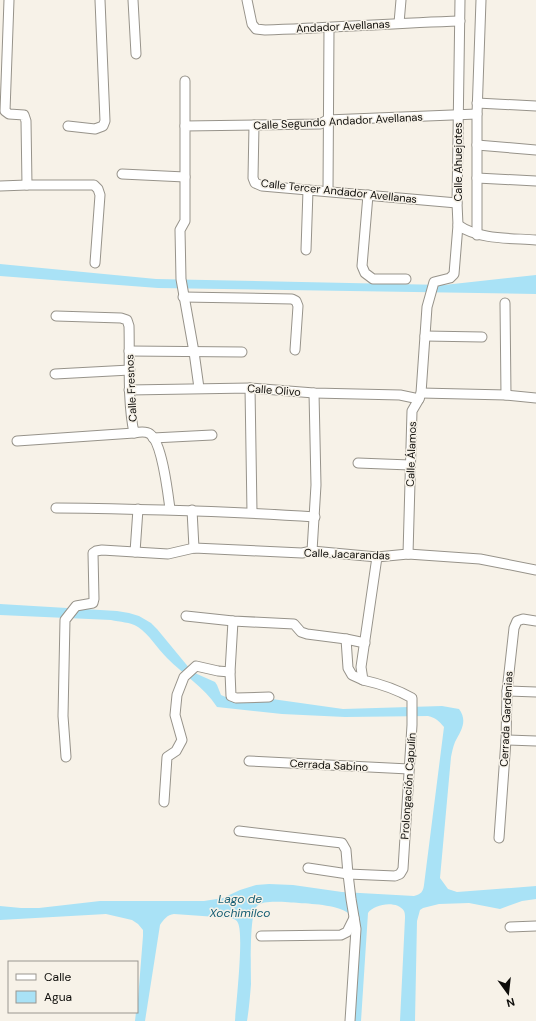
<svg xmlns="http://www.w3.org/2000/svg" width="536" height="1021" font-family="'DM Sans',sans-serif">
  <rect width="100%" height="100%" fill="#f7f2e8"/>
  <g fill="#a9e2f6">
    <polygon points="0,264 156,279 444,285 536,275 536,294 158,288 0,276"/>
    <path d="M0 604 117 611 129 613 139 616 151 623 157 629 190 669 197 674 215 682 217 685 221 695 228 698H265L343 709 442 706 459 709C468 721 461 731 455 742 453 747 452 752 451 757L440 878 448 889 457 892 536 886V899L522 901 500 909 469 903 439 904 423 908 420 910 417 921 415 1021H400L405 918C405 916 405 913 404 911 397 900 374 904 368 913L361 1021H347L353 932 351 915C340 905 314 904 299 903 289 903 264 899 257 906 249 913 251 971 251 984 250 997 249 1009 247 1021H235C236 1004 244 935 238 923 237 920 234 919 231 918L174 914C167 915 164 919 160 925L145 1021H135L136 1012H137L143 936V930L138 924 132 920 106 914 0 920V906L21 908H39L100 901H204L223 898 240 890 256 885 269 884 293 885 342 892 414 896C421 894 423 892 424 885L444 727C439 721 436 718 428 716L345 717 282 714 217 707C204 687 184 675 167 658 157 648 149 634 138 627 130 622 120 622 111 620L0 615Z"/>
  </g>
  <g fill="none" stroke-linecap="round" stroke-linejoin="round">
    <g stroke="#97938a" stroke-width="11">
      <g id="street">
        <polyline points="9,0 5,111 9,114 24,115 26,121 27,185 94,185 98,189 100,195 95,263"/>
        <polyline points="133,0 136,54"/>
        <path d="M247 0 252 24 256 29 265 30C330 28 395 23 460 21"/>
        <polyline points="399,23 401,0"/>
        <polyline points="477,103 536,106"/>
        <polyline points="254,125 253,178 255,183 262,186 457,203"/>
        <polyline points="68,126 95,129 103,126 105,121 100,0"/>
        <polyline points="185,126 185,81"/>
        <polyline points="477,145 536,150"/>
        <polyline points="122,174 185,177"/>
        <polyline points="477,178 536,181"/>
        <polyline points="0,186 27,185"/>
        <polyline points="328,191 329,28"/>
        <polyline points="368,195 362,266 365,273 373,279 406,279"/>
        <path d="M458 225C479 240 511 238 536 240"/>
        <polyline points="477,235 477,114 481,0"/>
        <polyline points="306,250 308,190"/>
        <polyline points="183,297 292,299 296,301 298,306 295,350"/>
        <polyline points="505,303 506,395"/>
        <path d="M56 316 121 318 127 320 129 326C130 361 127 398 134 433 139 432 146 431 150 434 162 442 168 494 170 509"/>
        <polyline points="425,336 482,337"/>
        <polyline points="129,351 242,352"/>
        <polyline points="55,374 130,370"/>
        <polyline points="199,388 194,352 181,279 180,230 185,221 185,126 320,124 327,120 477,114"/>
        <polyline points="250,388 252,512"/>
        <polyline points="129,390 250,388 314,393 400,395 419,399"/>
        <polyline points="421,393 506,395 536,398"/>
        <polyline points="153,438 212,435"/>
        <polyline points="17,441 134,433"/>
        <polyline points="358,463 410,465"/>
        <path d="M56 508C143 509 229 511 315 517"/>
        <polyline points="192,510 194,548"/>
        <polyline points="312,551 316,485 314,393"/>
        <polyline points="135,552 138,509"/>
        <polyline points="408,554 412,411 419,399 421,393 427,307 434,282 450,278 454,274 458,225 457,203 460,0"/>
        <polyline points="186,616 233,621 294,624 301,632 307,634 346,639 365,643"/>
        <polyline points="233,621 230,672 231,696 236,698 269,697"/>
        <polyline points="346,639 348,668 352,675 363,680"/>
        <polyline points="507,691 536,692"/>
        <polyline points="506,740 536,741"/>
        <polyline points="66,757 63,716 65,620 76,606 93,603 94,599 93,553 96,551 102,550 168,554 194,548 302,553 312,551 377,557 408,554 480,559 536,570"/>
        <polyline points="249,761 409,769"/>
        <polyline points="164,802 167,757 176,751 182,740 175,715 177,695 184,677 196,666 218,671 230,672"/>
        <path d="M239 831 342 843 346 850 348 874 395 876 400 874 403 869 412 725V698C396 689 381 684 363 680L361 667 377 557"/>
        <polyline points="499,838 506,740 507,691 514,628 517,621 523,619 536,621"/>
        <polyline points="308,868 348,874 351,899 356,929 350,1021"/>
        <polyline points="510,927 536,926"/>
        <polyline points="261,936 341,935 347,932 354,918"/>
      </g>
    </g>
    <use href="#street" stroke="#fff" stroke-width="9"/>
  </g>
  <g text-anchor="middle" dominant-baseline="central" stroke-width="3" stroke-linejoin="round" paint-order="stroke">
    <g font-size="11" fill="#0e0d0a" stroke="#f7f2e8">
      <text transform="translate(343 26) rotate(-3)">Andador Avellanas</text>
      <text transform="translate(338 121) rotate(-3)">Calle Segundo Andador Avellanas</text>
      <text transform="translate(458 162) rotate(-90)">Calle Ahuejotes</text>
      <text transform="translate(339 191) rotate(6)">Calle Tercer Andador Avellanas</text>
      <text transform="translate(131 388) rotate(-93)">Calle Fresnos</text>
      <text transform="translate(274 390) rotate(4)">Calle Olivo</text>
      <text transform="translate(411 454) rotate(-88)">Calle Álamos</text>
      <text transform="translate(347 554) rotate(2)">Calle Jacarandas</text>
      <text transform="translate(506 719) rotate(-87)">Cerrada Gardenias</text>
      <text transform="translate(329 765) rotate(3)">Cerrada Sabino</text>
      <text transform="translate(408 786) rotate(-86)">Prolongación Capulín</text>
    </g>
    <g font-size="12" font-style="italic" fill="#175f74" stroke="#f7f2e8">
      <text x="240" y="899">Lago de<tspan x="240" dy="14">Xochimilco</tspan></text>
    </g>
  </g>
  <rect x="8" y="961" width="130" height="52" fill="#f7f2e8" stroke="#9a968f"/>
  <rect x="16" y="974" width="20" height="6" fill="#ffffff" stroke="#9a968f"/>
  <text x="44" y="981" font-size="12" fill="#0e0d0a">Calle</text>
  <rect x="16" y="991" width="20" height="12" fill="#a9e2f6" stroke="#9a968f"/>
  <text x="44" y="1001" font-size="12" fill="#0e0d0a">Agua</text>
  <g transform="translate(508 993) rotate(165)" stroke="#f7f2e8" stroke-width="3" paint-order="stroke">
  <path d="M0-3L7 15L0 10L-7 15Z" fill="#0e0d0a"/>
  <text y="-6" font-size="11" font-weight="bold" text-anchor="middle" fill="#0e0d0a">N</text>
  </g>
</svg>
